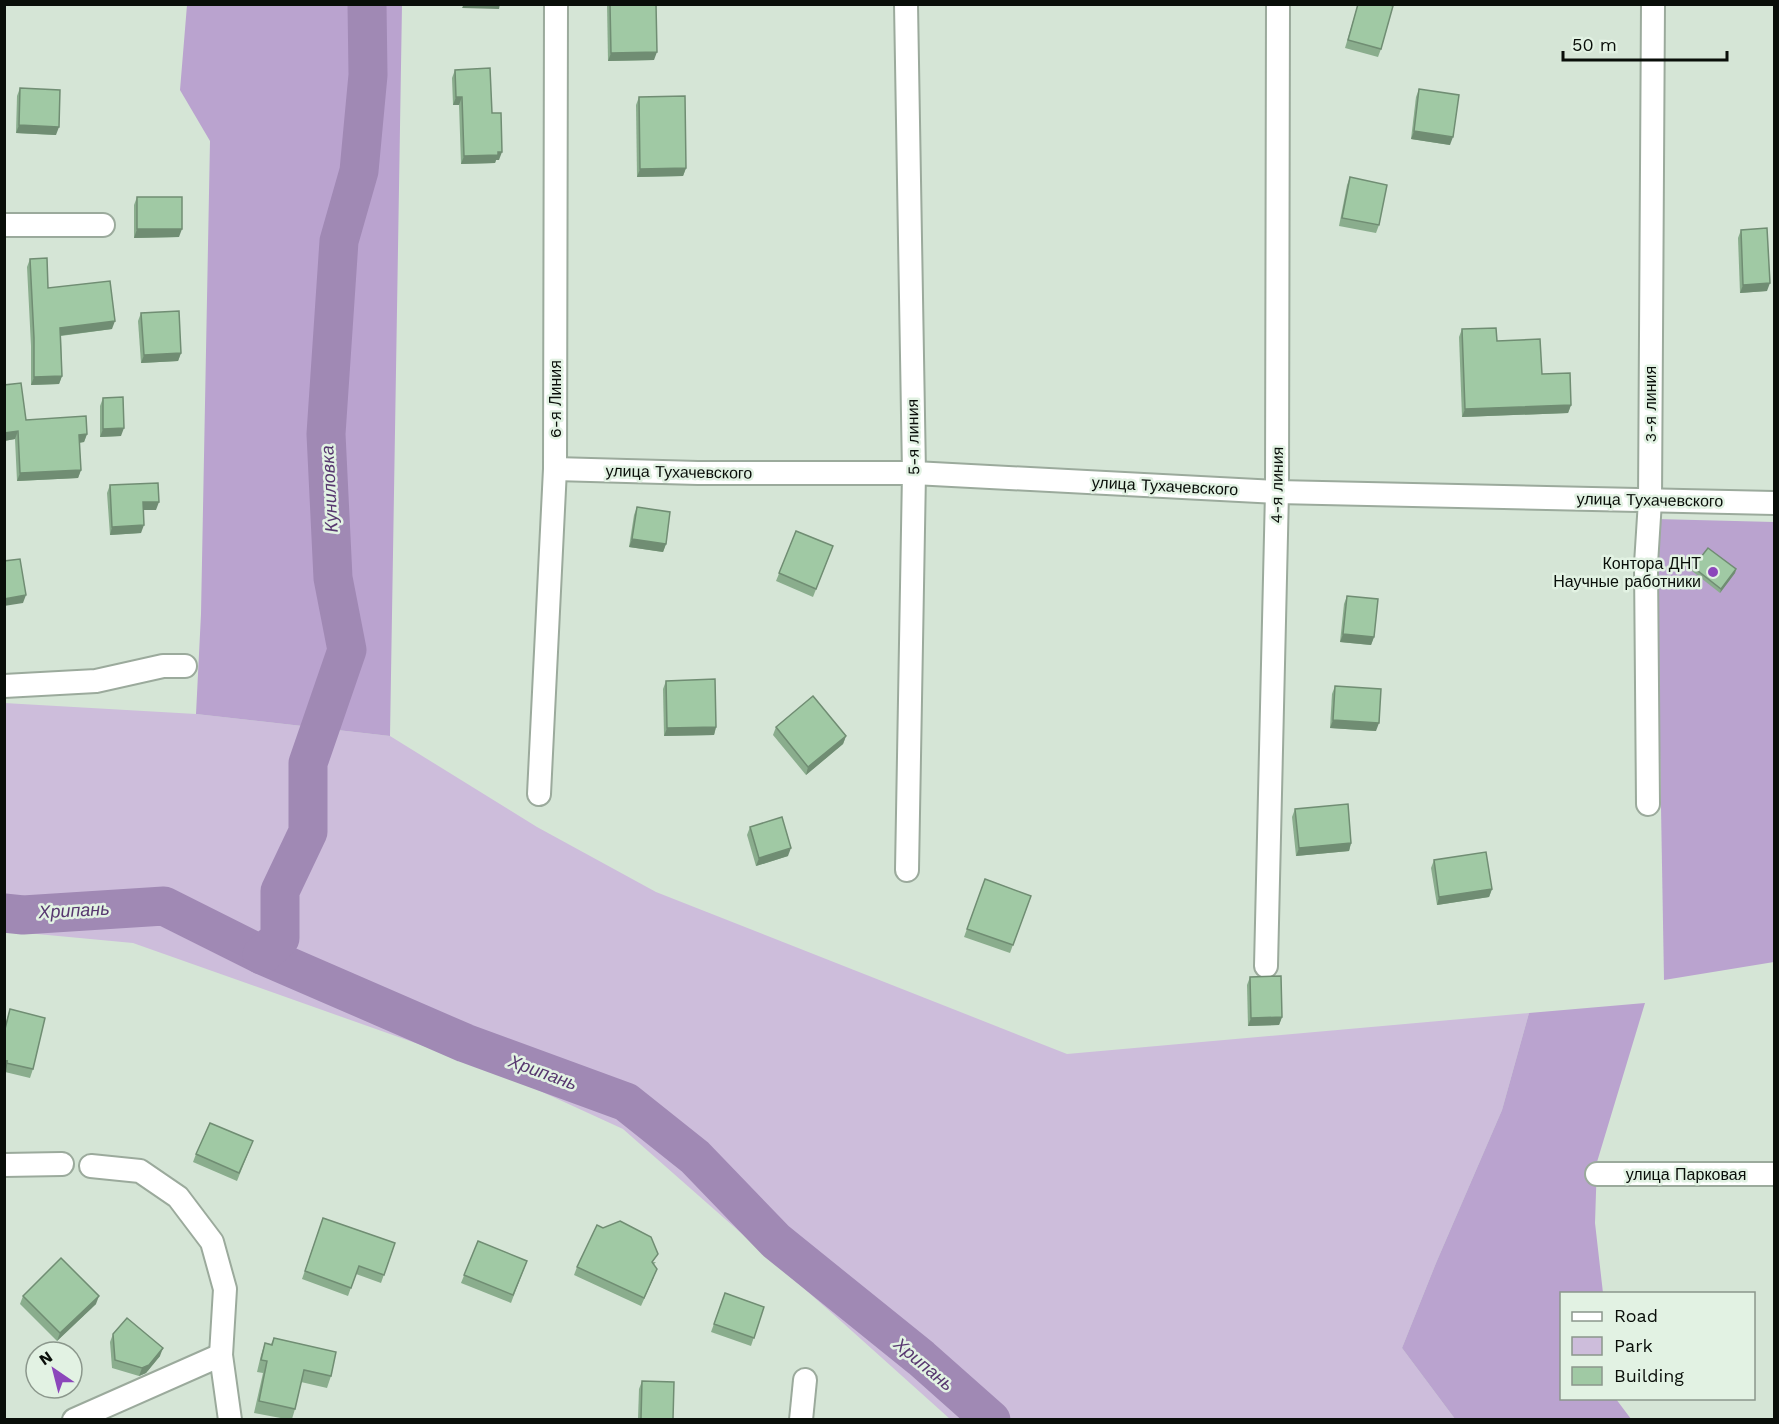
<svg xmlns="http://www.w3.org/2000/svg" width="1779" height="1424" font-family="'Work Sans',sans-serif">
  <rect width="100%" height="100%" fill="#d5e5d6"/>
  <polygon fill="#cdbddb" points="4,703 196,714 390,736 537,827 656,892 1067,1054 1529,1013 1502,1110 1436,1263 1402,1348 1455,1419 950,1419 833,1314 623,1129 503,1074 133,943 5,931"/>
  <g fill="#baa3cf">
    <polygon points="187,5 402,5 390,736 196,714 201,614 210,141 180,90"/>
    <polygon points="1656,519 1774,522 1774,962 1664,980"/>
    <polygon points="1645,1003 1597,1162 1595,1223 1603,1293 1562,1294 1562,1398 1616,1399 1631,1419 1455,1419 1402,1348 1436,1263 1502,1110 1529,1013"/>
  </g>
  <g fill="none" stroke-linecap="round" stroke-linejoin="round">
    <g stroke="#a089b4" stroke-width="39">
      <polyline points="4,913 23,915 164,906 262,955 465,1043 626,1102 695,1157 776,1241 921,1358 991,1420"/>
      <polyline points="262,955 280,938 280,891 308,832 308,763 347,650 333,578 326,434 339,241 359,171 368,75 367,4"/>
    </g>
    <g stroke="#9baa9c" stroke-width="26">
      <g id="minor">
        <polyline points="906,4 914,473 907,870"/>
        <polyline points="4,225 103,225"/>
        <polyline points="555,469 698,473 914,473 1277,492 1774,503"/>
        <polyline points="4,686 96,681 163,666 185,666"/>
        <polyline points="539,794 555,469 556,4"/>
        <polyline points="1648,804 1646,564 1650,501 1653,4"/>
        <polyline points="1266,966 1277,492 1278,4"/>
        <polyline points="4,1165 62,1164"/>
        <polyline points="91,1166 140,1171 178,1197 212,1242 225,1289 221,1355 230,1420"/>
        <polyline points="1597,1174 1774,1174"/>
        <polyline points="74,1420 221,1355"/>
        <polyline points="801,1420 805,1380"/>
      </g>
    </g>
    <use href="#minor" stroke="#fff" stroke-width="22"/>
  </g>
  <g fill="#8aad8d">
    <polygon points="607,4 656,4 654,60 608,61"/>
    <polygon points="1358,4 1387,4 1381,49 1378,57 1345,48"/>
    <polygon points="455,70 492,113 499,160 496,160 495,163 461,164 459,105 453,105 452,78"/>
    <polygon points="20,88 56,135 16,133 17,96"/>
    <polygon points="1419,89 1450,145 1411,139 1416,97"/>
    <polygon points="639,97 686,168 683,176 637,177 636,105"/>
    <polygon points="1350,177 1379,225 1376,233 1339,226 1347,185"/>
    <polygon points="137,197 179,237 134,238 134,205"/>
    <polygon points="1741,230 1767,291 1740,293 1738,238"/>
    <polygon points="30,259 48,288 112,329 61,336 62,376 59,384 31,385 31,346 27,267"/>
    <polygon points="141,313 181,353 178,361 141,363 138,321"/>
    <polygon points="1462,329 1497,341 1542,374 1571,405 1568,413 1462,417 1459,337"/>
    <polygon points="4,385 26,420 87,434 84,442 79,443 81,470 78,478 17,481 15,439 4,441"/>
    <polygon points="103,398 121,436 100,437 100,406"/>
    <polygon points="110,485 156,510 143,510 141,533 110,535 107,493"/>
    <polygon points="637,507 666,544 663,552 629,547 634,515"/>
    <polygon points="796,531 833,546 813,597 776,581"/>
    <polygon points="1693,567 1736,569 1735,573 1720,593 1692,571"/>
    <polygon points="1347,596 1374,637 1371,645 1340,642 1344,604"/>
    <polygon points="666,681 716,727 714,735 664,736 663,689"/>
    <polygon points="1335,686 1376,731 1330,728 1332,694"/>
    <polygon points="776,727 846,736 843,744 806,775 773,735"/>
    <polygon points="1295,809 1351,843 1349,851 1296,856 1292,817"/>
    <polygon points="750,827 788,856 756,866 747,835"/>
    <polygon points="1434,860 1492,889 1489,897 1437,905 1431,868"/>
    <polygon points="985,879 1031,896 1010,953 964,937"/>
    <polygon points="1250,977 1282,1017 1279,1025 1248,1026 1247,985"/>
    <polygon points="10,1009 33,1069 30,1078 5,1072 4,1080 4,1029"/>
    <polygon points="253,1141 237,1181 193,1162 196,1154"/>
    <polygon points="323,1218 395,1243 381,1283 356,1274 348,1296 302,1279"/>
    <polygon points="478,1241 527,1261 511,1303 461,1283"/>
    <polygon points="656,1262 654,1264 654,1277 641,1306 574,1275 577,1267"/>
    <polygon points="725,1293 764,1307 751,1346 711,1332"/>
    <polygon points="23,1296 96,1304 57,1341 20,1304"/>
    <polygon points="113,1334 160,1356 146,1373 139,1376 112,1368 110,1342"/>
    <polygon points="274,1338 331,1376 327,1388 301,1382 295,1409 292,1419 286,1419 254,1413 263,1373 257,1372 261,1355 265,1343 271,1344"/>
    <polygon points="642,1381 673,1419 638,1419 639,1389"/>
  </g>
  <g fill="#708d73">
    <polygon points="464,4 500,4 499,9 462,8"/>
    <polygon points="657,52 654,60 608,61 611,53"/>
    <polygon points="456,97 462,97 459,105 453,105"/>
    <polygon points="19,125 59,127 56,135 16,133"/>
    <polygon points="1414,131 1453,137 1450,145 1411,139"/>
    <polygon points="498,152 502,152 499,160 496,160 495,163 461,164 464,156"/>
    <polygon points="686,168 683,176 637,177 640,169"/>
    <polygon points="137,229 182,229 179,237 134,238"/>
    <polygon points="1770,283 1767,291 1740,293 1743,285"/>
    <polygon points="115,321 112,329 57,336 60,328"/>
    <polygon points="181,353 178,361 141,363 144,355"/>
    <polygon points="62,376 59,384 31,385 34,377"/>
    <polygon points="1571,405 1568,413 1462,417 1465,409"/>
    <polygon points="124,428 121,436 100,437 103,429"/>
    <polygon points="18,431 15,439 4,441 4,433"/>
    <polygon points="87,434 84,442 76,443 79,435"/>
    <polygon points="81,470 78,478 17,481 20,473"/>
    <polygon points="143,502 159,502 156,510 140,510"/>
    <polygon points="144,525 141,533 110,535 112,527"/>
    <polygon points="632,539 666,544 663,552 629,547"/>
    <polygon points="1736,569 1735,573 1720,593 1721,589"/>
    <polygon points="26,595 23,603 4,606 4,599"/>
    <polygon points="1343,634 1374,637 1371,645 1340,642"/>
    <polygon points="1333,720 1379,723 1376,731 1330,728"/>
    <polygon points="716,727 714,735 664,736 667,728"/>
    <polygon points="846,736 843,744 806,775 808,767"/>
    <polygon points="1351,843 1349,851 1296,856 1299,848"/>
    <polygon points="791,848 788,856 756,866 759,858"/>
    <polygon points="1492,889 1489,897 1437,905 1439,897"/>
    <polygon points="1282,1017 1279,1025 1248,1026 1251,1018"/>
    <polygon points="99,1296 96,1304 57,1341 60,1333"/>
    <polygon points="163,1348 160,1356 146,1373 139,1376 142,1368"/>
  </g>
  <g fill="#a0c9a4" stroke="#708d73" stroke-width="1.5">
    <polygon points="610,4 656,4 657,52 611,53"/>
    <polygon points="1358,4 1387,4 1393,6 1381,49 1348,40"/>
    <polygon points="490,68 492,113 501,113 502,152 498,152 498,155 464,156 462,97 456,97 455,70"/>
    <polygon points="20,88 60,90 59,127 19,125"/>
    <polygon points="1419,89 1459,95 1453,137 1414,131"/>
    <polygon points="685,96 686,168 640,169 639,97"/>
    <polygon points="1350,177 1387,185 1379,225 1342,218"/>
    <rect x="137" y="197" width="45" height="32"/>
    <polygon points="1767,228 1770,283 1743,285 1741,230"/>
    <polygon points="47,258 48,288 110,281 115,321 60,328 62,376 34,377 34,338 30,259"/>
    <polygon points="179,311 181,353 144,355 141,313"/>
    <polygon points="1496,328 1497,341 1540,339 1542,374 1570,373 1571,405 1465,409 1462,329"/>
    <polygon points="21,383 26,420 86,416 87,434 79,435 81,470 20,473 18,431 4,433 4,385"/>
    <polygon points="123,397 124,428 103,429 103,398"/>
    <polygon points="158,483 159,502 143,502 144,525 112,527 110,485"/>
    <polygon points="637,507 670,512 666,544 632,539"/>
    <polygon points="796,531 833,546 816,589 779,573"/>
    <polygon points="1708,548 1736,569 1721,589 1693,567"/>
    <polygon points="20,559 26,595 4,599 4,561"/>
    <polygon points="1347,596 1378,599 1374,637 1343,634"/>
    <polygon points="715,679 716,727 667,728 666,681"/>
    <polygon points="1335,686 1381,689 1379,723 1333,720"/>
    <polygon points="813,696 846,736 808,767 776,727"/>
    <polygon points="1348,804 1351,843 1299,848 1295,809"/>
    <polygon points="782,817 791,848 759,858 750,827"/>
    <polygon points="1486,852 1492,889 1439,897 1434,860"/>
    <polygon points="985,879 1031,896 1013,945 967,929"/>
    <polygon points="1281,976 1282,1017 1251,1018 1250,977"/>
    <polygon points="10,1009 45,1018 33,1069 6,1063 7,1061 4,1061 4,1033"/>
    <polygon points="4,1061 7,1061 4,1080"/>
    <polygon points="210,1123 253,1141 239,1173 196,1154"/>
    <polygon points="323,1218 395,1243 384,1275 359,1266 351,1288 305,1271"/>
    <polygon points="620,1221 651,1237 658,1254 652,1262 657,1269 644,1298 577,1267 597,1225 603,1228"/>
    <polygon points="478,1241 527,1261 513,1295 464,1275"/>
    <polygon points="61,1258 99,1296 60,1333 23,1296"/>
    <polygon points="725,1293 764,1307 754,1338 714,1324"/>
    <polygon points="127,1318 163,1348 149,1365 142,1368 115,1360 113,1334"/>
    <polygon points="274,1338 336,1352 331,1376 304,1370 295,1409 259,1401 267,1361 261,1360 265,1343 272,1345"/>
    <polygon points="642,1381 674,1382 673,1419 641,1419"/>
  </g>
  <circle fill="#8c47bb" stroke="#e2f2e3" stroke-width="2" cx="1713" cy="572" r="6"/>
  <g text-anchor="middle" dominant-baseline="central" stroke-width="5" stroke-linejoin="round" paint-order="stroke">
    <g font-size="16" fill="#090e09" stroke="#e2f2e3">
      <text transform="translate(555 399) rotate(-90)">6-я Линия</text>
      <text transform="translate(1650 404) rotate(-90)">3-я линия</text>
      <text transform="translate(913 437) rotate(-91)">5-я линия</text>
      <text transform="translate(679 472) rotate(1)">улица Тухачевского</text>
      <text transform="translate(1277 485) rotate(-89)">4-я линия</text>
      <text transform="translate(1165 486) rotate(3)">улица Тухачевского</text>
      <text transform="translate(1650 500) rotate(1)">улица Тухачевского</text>
      <text x="1686" y="1174">улица Парковая</text>
    </g>
    <g font-size="16" fill="#090e09" stroke="#e2f2e3" text-anchor="end">
      <text x="1701" y="563">Контора ДНТ<tspan x="1701" dy="18">Научные работники</tspan></text>
    </g>
    <g font-size="18" font-style="italic" fill="#57376f" stroke="#e2f2e3">
      <text transform="translate(329 489) rotate(-93)">Куниловка</text>
      <text transform="translate(74 910) rotate(-3)">Хрипань</text>
      <text transform="translate(543 1072) rotate(20)">Хрипань</text>
      <text transform="translate(924 1364) rotate(40)">Хрипань</text>
    </g>
  </g>
  <rect width="1779" height="1424" fill="none" stroke="#090e09" stroke-width="12"/>
  <rect x="1560" y="1292" width="195" height="108" fill="#e2f2e3" stroke="#8b978c" stroke-width="1.5"/>
  <rect x="1572" y="1312" width="30" height="9" fill="#ffffff" stroke="#8b978c" stroke-width="1.5"/>
  <text x="1614" y="1322" font-size="18" fill="#090e09">Road</text>
  <rect x="1572" y="1337" width="30" height="18" fill="#cdbddb" stroke="#8b978c" stroke-width="1.5"/>
  <text x="1614" y="1352" font-size="18" fill="#090e09">Park</text>
  <rect x="1572" y="1367" width="30" height="18" fill="#a0c9a4" stroke="#8b978c" stroke-width="1.5"/>
  <text x="1614" y="1382" font-size="18" fill="#090e09">Building</text>
  <g transform="translate(54 1370) rotate(325)"><circle r="28" fill="#e2f2e3" stroke="#8b978c" stroke-width="1.5"/>
  <path d="M0-4.5L10 22L0 15L-10 22Z" fill="#8c47bb"/>
  <text y="-9" font-size="16" font-weight="bold" text-anchor="middle" fill="#090e09">N</text>
  </g>
  <path d="M1563 51v9h164v-9" fill="none" stroke="#090e09" stroke-width="3"/>
  <text x="1572" y="51" font-size="18" fill="#090e09" stroke="#e2f2e3" stroke-width="4.5" paint-order="stroke">50 m</text>
</svg>
